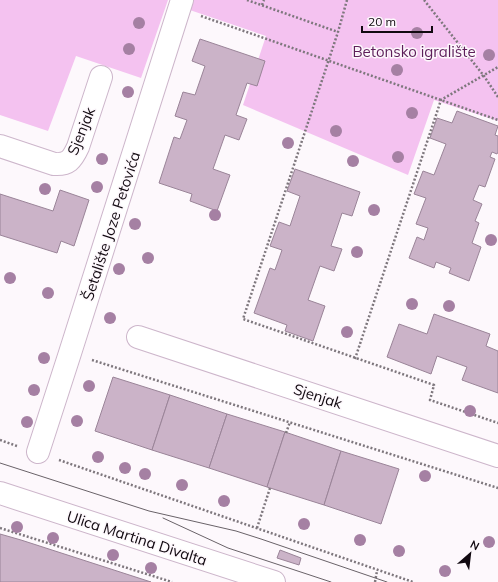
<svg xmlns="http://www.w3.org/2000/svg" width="498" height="582" font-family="Mulish,sans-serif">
  <rect width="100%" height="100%" fill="#fdf8fc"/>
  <g fill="#f4c2f0">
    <polygon points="0,0 168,0 141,78 76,56 48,131 0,115"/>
    <polygon points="180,0 498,0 498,121 434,100 408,175 243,105 266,36 178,6"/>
  </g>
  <g fill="#cbb3c8" stroke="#9a8498">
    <polygon points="200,39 265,61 257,86 247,83 236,115 247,119 239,140 225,135 213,169 230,175 217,211 190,201 192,194 159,183 174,137 180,139 187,120 175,116 183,92 195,95 205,66 192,61"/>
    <polygon points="457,111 498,126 495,135 498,136 498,152 497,154 492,152 490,157 495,159 485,187 479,185 473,200 482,204 475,221 479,223 472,243 481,247 469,281 449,273 451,268 436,262 434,268 409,258 417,237 424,240 428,228 416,224 426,198 414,194 423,171 434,175 446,144 430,138 437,118 452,123"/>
    <polygon points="295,169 360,192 352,216 342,213 331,246 342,249 334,271 320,266 308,300 325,306 313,341 285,331 287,325 254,313 270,268 275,270 282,250 270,246 279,222 290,226 300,196 287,191"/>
    <polygon points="60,190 89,200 74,246 61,241 57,253 0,235 0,194 53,211"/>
    <polygon points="434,314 490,334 486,346 498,351 498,393 462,380 467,367 437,356 431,374 387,357 399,324 427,334"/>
    <polygon points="113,377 170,395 152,450 95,431"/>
    <polygon points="170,395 227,414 209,468 152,450"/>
    <polygon points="227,414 285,432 267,487 209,468"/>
    <polygon points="285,432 341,451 324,505 267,487"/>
    <polygon points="341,451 399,469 381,524 324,505"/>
    <polygon points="0,534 21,540 151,582 0,582"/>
    <polygon points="280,550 301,558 299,565 277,558"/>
  </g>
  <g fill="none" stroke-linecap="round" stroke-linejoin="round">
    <g stroke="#cdb6cb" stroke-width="24">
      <g id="minor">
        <path d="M0 146 54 164C68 165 72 160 78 147L101 77"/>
        <polyline points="138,337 498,456"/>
        <polyline points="38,452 70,353 182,0"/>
        <polyline points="0,493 274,582"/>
      </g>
    </g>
    <g stroke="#7e777d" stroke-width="2.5" stroke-dasharray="2 2" stroke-linecap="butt">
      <polyline points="247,0 338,32"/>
      <polyline points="347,0 338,32 243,319 434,385 430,400 498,423"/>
      <polyline points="424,0 484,76 498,97"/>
      <polyline points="262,5 264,0"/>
      <polyline points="201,16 498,120"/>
      <polyline points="355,359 441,100 498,67"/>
      <polyline points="92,360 498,488"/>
      <polyline points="286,433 290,422"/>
      <polyline points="0,440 17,446"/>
      <polyline points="59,460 413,582"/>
      <polyline points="0,528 172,582"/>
      <polyline points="257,528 270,488"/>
      <polyline points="375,582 377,571"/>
    </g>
    <use href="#minor" stroke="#fff" stroke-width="22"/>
    <g stroke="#696268" stroke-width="1">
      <polyline points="0,463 149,511 236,531 261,539 387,582"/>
      <polyline points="163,518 228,548 331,582"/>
    </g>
  </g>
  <g fill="#a580a3">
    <circle cx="139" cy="23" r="6"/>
    <circle cx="417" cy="33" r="6"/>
    <circle cx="129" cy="49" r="6"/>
    <circle cx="489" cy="55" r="6"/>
    <circle cx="397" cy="70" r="6"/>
    <circle cx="128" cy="92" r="6"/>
    <circle cx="412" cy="113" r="6"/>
    <circle cx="336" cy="131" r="6"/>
    <circle cx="288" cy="143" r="6"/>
    <circle cx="398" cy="157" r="6"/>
    <circle cx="102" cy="159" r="6"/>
    <circle cx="353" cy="161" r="6"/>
    <circle cx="97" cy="187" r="6"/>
    <circle cx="45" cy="189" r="6"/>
    <circle cx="374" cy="210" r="6"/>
    <circle cx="215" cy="215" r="6"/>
    <circle cx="135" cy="224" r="6"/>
    <circle cx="491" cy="240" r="6"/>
    <circle cx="357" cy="252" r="6"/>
    <circle cx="148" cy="258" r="6"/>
    <circle cx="119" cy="269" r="6"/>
    <circle cx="10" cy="278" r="6"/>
    <circle cx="48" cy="293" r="6"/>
    <circle cx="412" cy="304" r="6"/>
    <circle cx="449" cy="306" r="6"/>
    <circle cx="110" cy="318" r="6"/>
    <circle cx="347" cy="332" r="6"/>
    <circle cx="44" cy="358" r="6"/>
    <circle cx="89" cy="386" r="6"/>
    <circle cx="34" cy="390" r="6"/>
    <circle cx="470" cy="411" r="6"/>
    <circle cx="77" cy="421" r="6"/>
    <circle cx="27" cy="422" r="6"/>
    <circle cx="98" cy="457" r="6"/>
    <circle cx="125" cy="468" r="6"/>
    <circle cx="145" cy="474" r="6"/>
    <circle cx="425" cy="476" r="6"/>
    <circle cx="182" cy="485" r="6"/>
    <circle cx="224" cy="501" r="6"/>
    <circle cx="304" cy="524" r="6"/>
    <circle cx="17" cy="527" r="6"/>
    <circle cx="53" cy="538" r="6"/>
    <circle cx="360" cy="540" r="6"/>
    <circle cx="489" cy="542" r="6"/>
    <circle cx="399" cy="551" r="6"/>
    <circle cx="113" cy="555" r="6"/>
    <circle cx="151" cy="568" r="6"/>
    <circle cx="445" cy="571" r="6"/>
  </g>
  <g text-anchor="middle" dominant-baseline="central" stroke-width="3" stroke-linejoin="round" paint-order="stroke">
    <g font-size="15" fill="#5d1e5a" stroke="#fdf8fc">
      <text x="414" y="51">Betonsko igralište</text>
    </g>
    <g font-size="15" fill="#110910" stroke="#fdf8fc">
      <text transform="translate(81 131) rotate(-68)">Sjenjak</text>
      <text transform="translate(111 226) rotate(-72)">Šetalište Joze Petovića</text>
      <text transform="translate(318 396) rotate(18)">Sjenjak</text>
      <text transform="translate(137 538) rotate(18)">Ulica Martina Divalta</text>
    </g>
  </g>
  <g transform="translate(470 554) rotate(28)" stroke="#fdf8fc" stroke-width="3" paint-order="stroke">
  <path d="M0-3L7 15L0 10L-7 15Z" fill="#110910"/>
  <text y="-6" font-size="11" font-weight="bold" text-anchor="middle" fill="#110910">N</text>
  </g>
  <path d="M362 26v6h70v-6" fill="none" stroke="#110910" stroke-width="2"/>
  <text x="368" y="26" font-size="12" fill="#110910" stroke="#fdf8fc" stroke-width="3" paint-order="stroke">20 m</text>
</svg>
